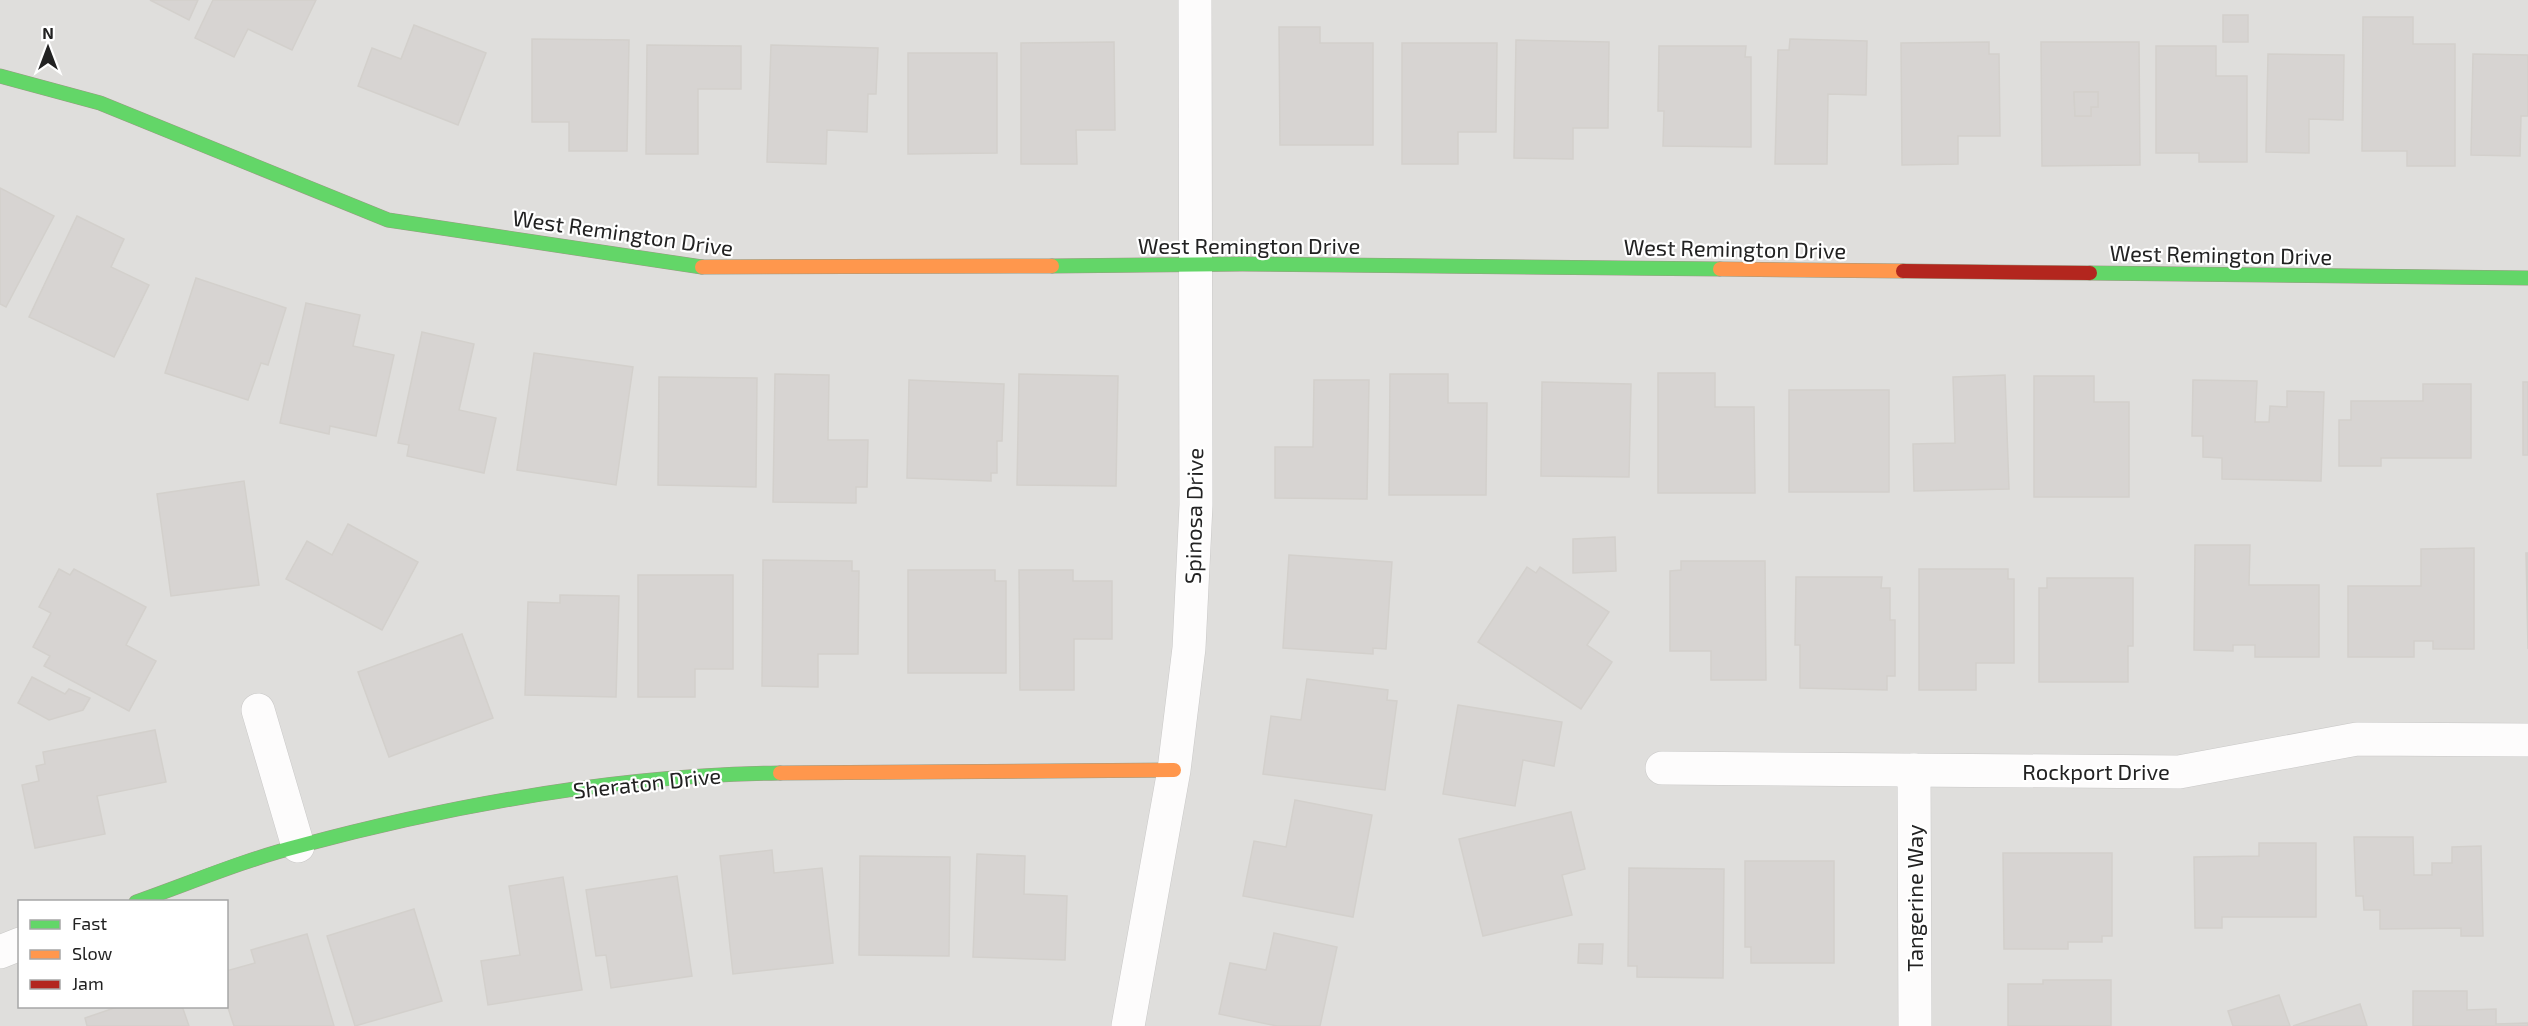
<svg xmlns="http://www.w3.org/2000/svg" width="2528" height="1026" font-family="'Exo 2',sans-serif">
  <rect width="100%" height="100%" fill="#f0eeeb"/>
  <path fill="#dfdedc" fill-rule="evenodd" d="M0 0H2528V1026H0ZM20 902H226V1006H20Z"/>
  <g fill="#d7d4d2" stroke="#d3d0cc" stroke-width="1.5" fill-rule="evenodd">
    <polygon points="150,0 198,0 189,20"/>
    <polygon points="213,0 316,0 292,50 248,29 234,57 195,38"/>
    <rect x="2223" y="15" width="25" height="27"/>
    <polygon points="2363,17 2413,17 2413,44 2455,44 2455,166 2407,166 2407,151 2362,151"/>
    <polygon points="414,25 486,53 458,125 358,86 372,48 401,59"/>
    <polygon points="1279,27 1320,27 1320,43 1373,43 1373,145 1280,145"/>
    <polygon points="532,39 629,40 627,151 569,151 569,122 532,122"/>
    <polygon points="1790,39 1867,41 1866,95 1828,94 1827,164 1775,164 1778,50 1789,50"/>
    <polygon points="1516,40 1609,42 1608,128 1573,128 1573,159 1514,158"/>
    <polygon points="1114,42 1115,130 1076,130 1077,164 1021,164 1021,43"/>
    <polygon points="1989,42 1989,54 1999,54 2000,136 1958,136 1958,164 1902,165 1901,43"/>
    <path d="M2041 42H2139L2140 165 2042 166ZM2074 92H2098V107H2091V116H2075Z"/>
    <polygon points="1402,43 1497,43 1496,132 1458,132 1458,164 1402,164"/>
    <polygon points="647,45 741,46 741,89 698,89 698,154 646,154"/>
    <polygon points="771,45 878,48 876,94 868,94 867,132 827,130 826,164 767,162"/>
    <polygon points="1659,46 1746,46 1745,57 1751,57 1751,147 1663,146 1664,111 1658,111"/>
    <polygon points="2156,46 2216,46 2216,76 2247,76 2247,162 2199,162 2199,153 2156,153"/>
    <polygon points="908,53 997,53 997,153 908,154"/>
    <polygon points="2268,54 2344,55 2343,120 2309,119 2309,153 2266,152"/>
    <polygon points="2473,54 2528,55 2528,116 2521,116 2520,156 2471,155"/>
    <polygon points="2074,92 2098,92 2098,107 2091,107 2091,116 2075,116"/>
    <polygon points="0,188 54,216 6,307 0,304"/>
    <polygon points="77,216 124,239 111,267 149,285 114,357 29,317"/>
    <polygon points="196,278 286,308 268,365 261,363 248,400 165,373"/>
    <polygon points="306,303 360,315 353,346 394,355 376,436 330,426 329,434 280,423"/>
    <polygon points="422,332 474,344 459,410 496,418 484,473 407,456 409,445 398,443"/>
    <polygon points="534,353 633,367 616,485 517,470"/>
    <polygon points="1658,373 1715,373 1715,407 1754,407 1755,493 1658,493"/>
    <polygon points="775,374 829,375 828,440 868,440 867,487 856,487 856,503 773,502"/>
    <polygon points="1019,374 1118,376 1116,486 1017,485"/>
    <polygon points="1390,374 1448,374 1448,403 1487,403 1486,495 1389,495"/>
    <polygon points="2005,375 2009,489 1914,491 1913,444 1955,443 1953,377"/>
    <polygon points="2034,376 2094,376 2094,402 2129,402 2129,497 2034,497"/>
    <polygon points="659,377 757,378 756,487 658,485"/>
    <polygon points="909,380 1004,384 1002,441 997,441 997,473 991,473 991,481 907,478"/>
    <polygon points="1314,380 1369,380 1367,499 1275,498 1275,447 1313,447"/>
    <polygon points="2193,380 2257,381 2255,422 2269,422 2270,406 2287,407 2287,391 2324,392 2321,481 2222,479 2222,458 2203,457 2203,436 2192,436"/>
    <polygon points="1542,382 1631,384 1629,477 1541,476"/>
    <rect x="2523" y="382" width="5" height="73"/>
    <polygon points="2423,384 2471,384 2471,458 2381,458 2381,466 2339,466 2339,420 2351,420 2351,401 2423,401"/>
    <rect x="1789" y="390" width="100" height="102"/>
    <polygon points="244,481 259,585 171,596 157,494"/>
    <polygon points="348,524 418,562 382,630 286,579 307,541 332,555"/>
    <polygon points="1615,537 1616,571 1573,573 1573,539"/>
    <polygon points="2195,545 2250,545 2249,585 2319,585 2319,657 2255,657 2255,645 2233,645 2233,651 2194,650"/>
    <polygon points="2474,548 2474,649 2433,649 2433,641 2414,641 2414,657 2348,657 2348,586 2421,586 2421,549"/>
    <polygon points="2526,553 2528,553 2528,649"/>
    <polygon points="1289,555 1392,562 1386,649 1373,648 1373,654 1283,648"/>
    <polygon points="763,560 852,561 852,571 859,571 858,654 818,654 818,687 762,686"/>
    <polygon points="1681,561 1765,561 1766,680 1711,680 1711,651 1670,651 1670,571 1681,570"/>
    <polygon points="1527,567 1536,573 1540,567 1609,612 1587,645 1612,662 1581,709 1478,642"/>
    <polygon points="59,569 70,575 74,569 146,607 126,645 156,661 129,711 44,666 50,656 33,647 51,613 39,607"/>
    <polygon points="1919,569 2008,569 2008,579 2014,579 2014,663 1976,663 1976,690 1919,690"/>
    <polygon points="908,570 995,570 995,581 1006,581 1006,673 908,673"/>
    <polygon points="1019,570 1073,570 1073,581 1112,581 1112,639 1074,639 1074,690 1020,690"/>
    <polygon points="638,575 733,575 733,669 695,669 695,697 638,697"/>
    <polygon points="1796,577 1882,577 1881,588 1890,588 1890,620 1895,620 1895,676 1887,676 1887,690 1800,688 1800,645 1795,645"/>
    <polygon points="2047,578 2133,578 2133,646 2128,646 2128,682 2039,682 2039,588 2047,588"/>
    <polygon points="560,595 619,596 616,697 525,695 528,602 560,603"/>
    <polygon points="462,634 493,718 389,757 358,672"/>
    <polygon points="32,677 65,694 69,689 90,698 83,710 49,720 18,703"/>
    <polygon points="1307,679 1388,690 1387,700 1397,701 1385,790 1263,774 1271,716 1301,720"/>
    <polygon points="1458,705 1562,722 1554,766 1523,760 1515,806 1443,794"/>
    <polygon points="155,730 166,782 97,796 105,834 35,848 22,785 39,781 36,766 45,764 43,752"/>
    <polygon points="1295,800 1372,815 1353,917 1243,896 1254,841 1286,847"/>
    <polygon points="1571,812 1585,869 1562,875 1572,915 1483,936 1459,839"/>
    <polygon points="2354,837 2413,837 2414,875 2432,875 2432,863 2452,863 2452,847 2481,846 2483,936 2461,936 2461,928 2380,929 2380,910 2364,910 2363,896 2356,896"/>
    <polygon points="2259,843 2316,843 2316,917 2222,917 2222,928 2195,928 2194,857 2259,856"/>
    <polygon points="772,850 774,873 822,868 833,963 733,974 720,856"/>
    <polygon points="2003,853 2112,853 2112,936 2102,936 2102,942 2068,942 2068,949 2004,949"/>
    <polygon points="977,854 1025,856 1024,894 1067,896 1065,960 973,957"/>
    <polygon points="860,856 950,857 949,956 859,955"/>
    <polygon points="1745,861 1834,861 1834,963 1751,963 1751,947 1745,947"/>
    <polygon points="1629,868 1724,869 1723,978 1637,977 1637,966 1628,966"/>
    <polygon points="677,876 692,976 611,988 606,955 596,956 586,890"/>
    <polygon points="563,877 582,990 488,1005 481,961 520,955 509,886"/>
    <polygon points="414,909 442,1001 355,1026 327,936"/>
    <polygon points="1274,933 1337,947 1320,1026 1277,1026 1219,1014 1230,963 1266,970"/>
    <polygon points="307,934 334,1026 234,1026 226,1002 226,971 255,963 251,950"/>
    <polygon points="1579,944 1603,944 1602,964 1578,963"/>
    <polygon points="2043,980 2111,980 2111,1026 2008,1026 2008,984 2043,984"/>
    <polygon points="2413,991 2467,991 2467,1010 2496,1009 2496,1024 2528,1023 2528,1026 2413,1026"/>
    <polygon points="2279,995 2290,1026 2233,1026 2228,1011"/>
    <polygon points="2360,1004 2367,1026 2293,1026"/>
    <polygon points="120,1006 182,1006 189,1026 87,1026 85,1018"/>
  </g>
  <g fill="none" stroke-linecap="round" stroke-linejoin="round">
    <g stroke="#c9c8c7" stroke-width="34">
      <g id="street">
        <polyline points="258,710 298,846"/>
        <polyline points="1662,768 2179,772 2357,739 2528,740"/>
        <polyline points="1914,770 1915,1026"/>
        <polyline points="0,952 20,944"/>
        <polyline points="1128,1026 1174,770 1189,648 1196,505 1195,0"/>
      </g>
    </g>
    <g stroke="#999a82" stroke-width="15">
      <g id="fast">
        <polyline points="0,76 100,103 388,220 702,267"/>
        <polyline points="1052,266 1242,264 1720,269"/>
        <polyline points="2090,273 2528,278"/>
        <path d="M136 902C190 883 244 860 299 846 456 804 618 775 780 773"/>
      </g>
    </g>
    <g stroke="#999a82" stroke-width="15">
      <g id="slow">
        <polyline points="702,267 1052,266"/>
        <polyline points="1720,269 1903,271"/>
        <polyline points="780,773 1174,770"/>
      </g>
    </g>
    <g stroke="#999a82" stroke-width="15">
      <polyline id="jam" points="1903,271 2090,273"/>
    </g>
    <use href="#street" stroke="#fdfcfc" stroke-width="33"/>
    <use href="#fast" stroke="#63d668" stroke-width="14"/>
    <use href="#slow" stroke="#ff974d" stroke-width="14"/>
    <use href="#jam" stroke="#b3261e" stroke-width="14"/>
  </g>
  <g text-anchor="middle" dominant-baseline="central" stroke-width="4.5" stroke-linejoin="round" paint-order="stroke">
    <g font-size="22" fill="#222" stroke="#fff">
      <text transform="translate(623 232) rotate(8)">West Remington Drive</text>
      <text x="1249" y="245">West Remington Drive</text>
      <text transform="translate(1735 248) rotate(1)">West Remington Drive</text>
      <text transform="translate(2221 254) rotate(1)">West Remington Drive</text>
      <text transform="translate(1193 516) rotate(-89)">Spinosa Drive</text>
      <text x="2096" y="771">Rockport Drive</text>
      <text transform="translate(647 782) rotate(-6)">Sheraton Drive</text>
      <text transform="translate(1914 898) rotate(-90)">Tangerine Way</text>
    </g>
  </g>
  <rect x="18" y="900" width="210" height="108" fill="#ffffff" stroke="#a7a7a7" stroke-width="1.5"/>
  <rect x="30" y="920" width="30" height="9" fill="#63d668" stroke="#a7a7a7" stroke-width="1.5"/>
  <text x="72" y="930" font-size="18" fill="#222222">Fast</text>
  <rect x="30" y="950" width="30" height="9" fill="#ff974d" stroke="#a7a7a7" stroke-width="1.5"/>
  <text x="72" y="960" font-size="18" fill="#222222">Slow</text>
  <rect x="30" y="980" width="30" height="9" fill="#b3261e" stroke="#a7a7a7" stroke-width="1.5"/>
  <text x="72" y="990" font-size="18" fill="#222222">Jam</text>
  <g transform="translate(48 48)" stroke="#ffffff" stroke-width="4.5" paint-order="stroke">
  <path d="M0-4.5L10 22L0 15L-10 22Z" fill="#222222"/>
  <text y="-9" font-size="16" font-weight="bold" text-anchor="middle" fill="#222222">N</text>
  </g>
</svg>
